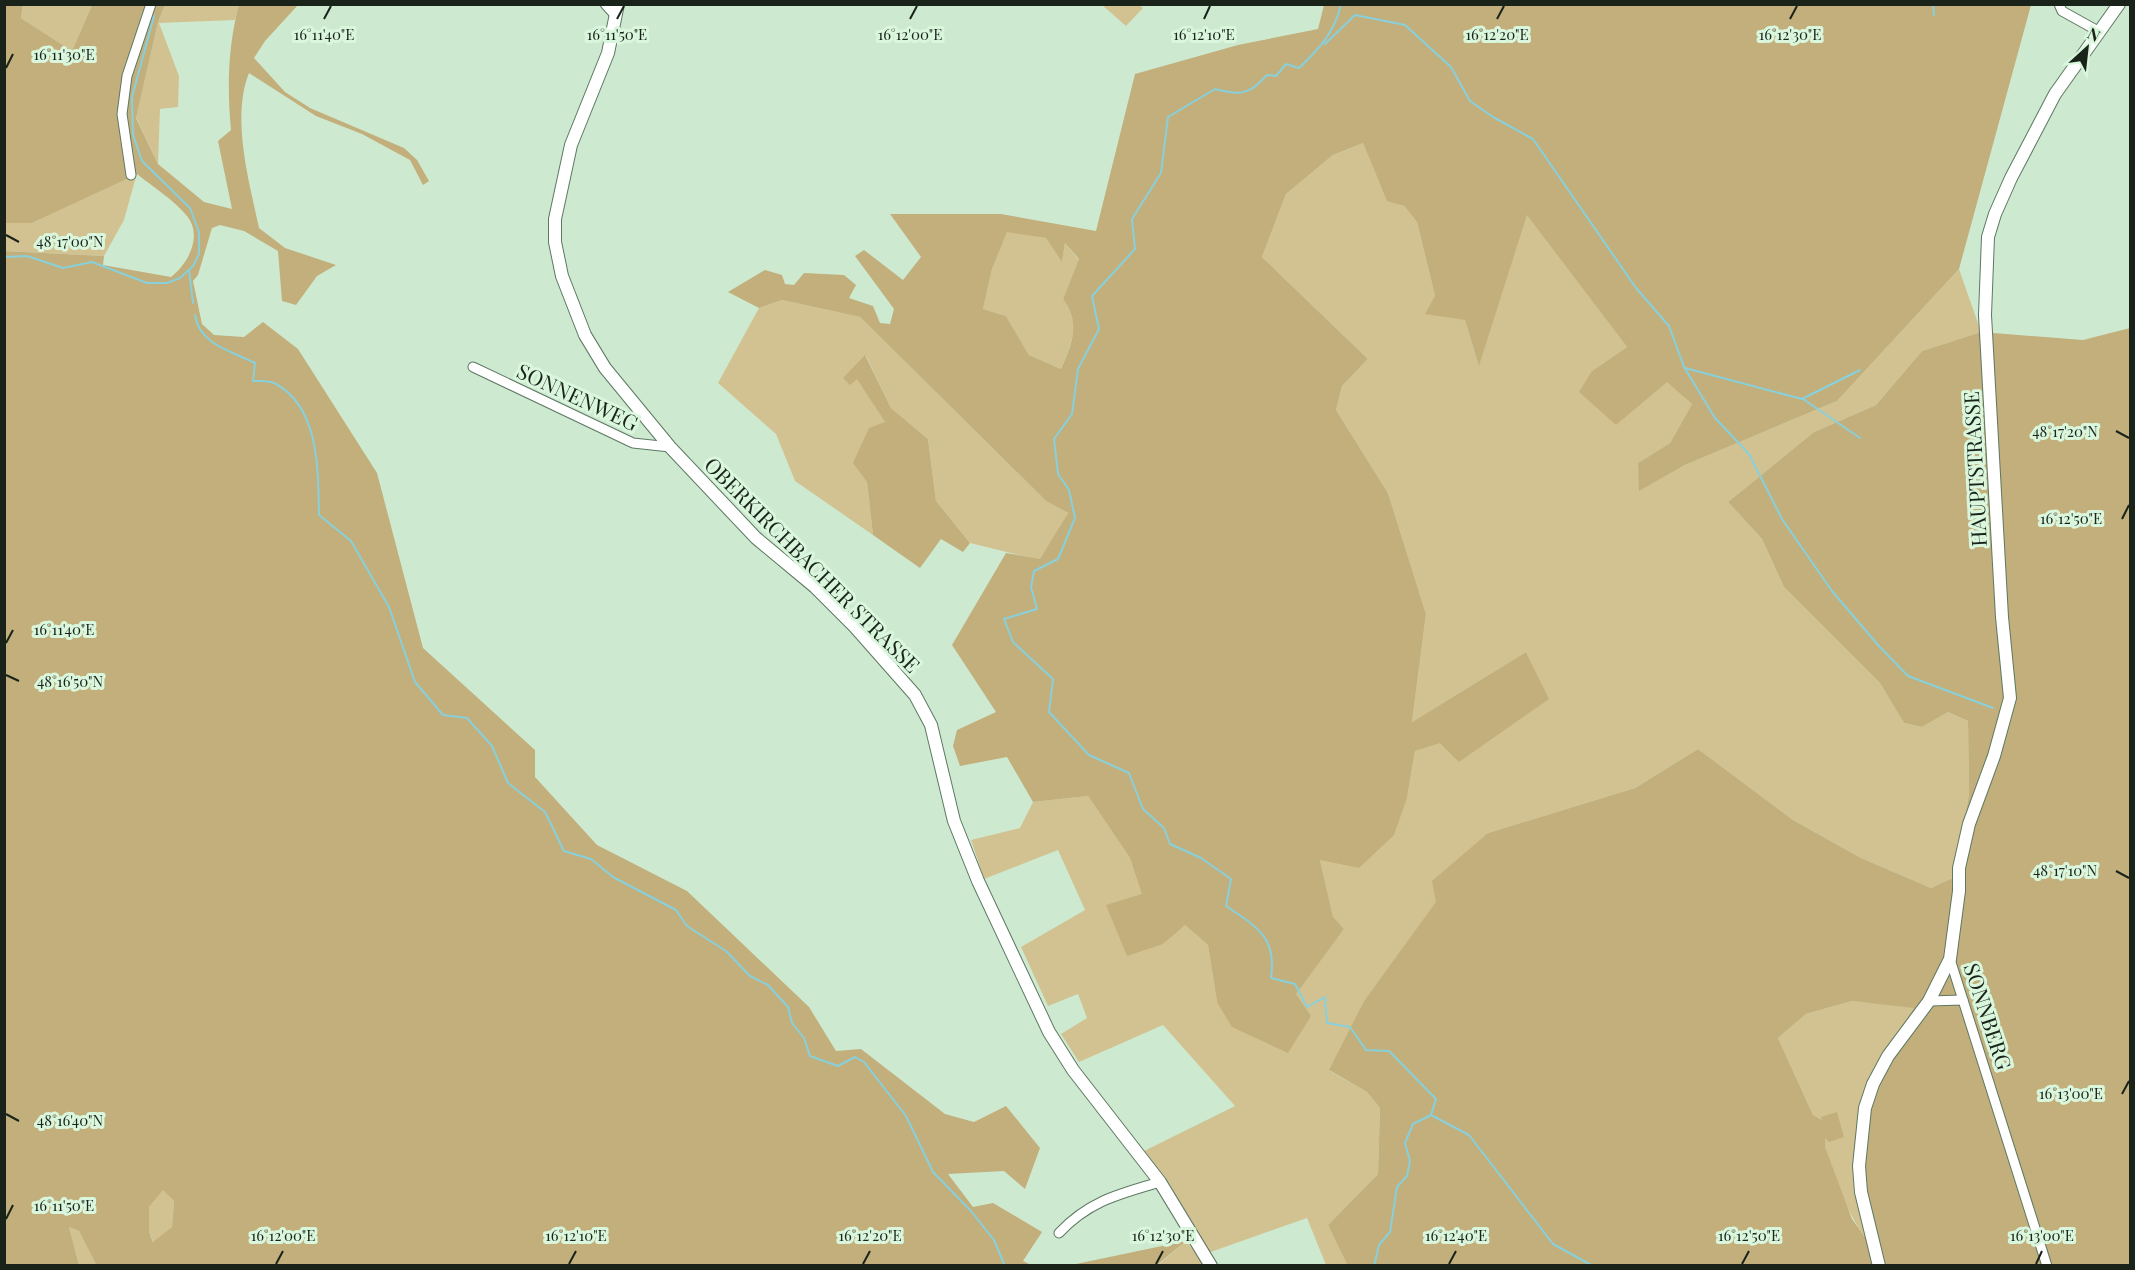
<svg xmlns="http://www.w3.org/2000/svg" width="2135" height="1270" font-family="'Playfair Display',serif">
  <rect width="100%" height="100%" fill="#cdead1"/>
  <g fill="#d3c291">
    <polygon points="23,5 92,5 72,51 21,18"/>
    <polygon points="165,5 239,5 235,20 159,23 179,76 178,107 160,109 158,164 136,117 158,22"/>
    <polygon points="1102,5 1139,5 1143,8 1126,26"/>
    <polygon points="1363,143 1387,200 1404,206 1417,222 1435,296 1465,320 1479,365 1527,214 1627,347 1592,371 1667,381 1692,404 1670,443 1638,463 1640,490 1685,465 1837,401 1959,269 1981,332 1922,351 1876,405 1814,432 1728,502 1762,539 1784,587 1880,683 1904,723 1922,727 1948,712 1968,721 1969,794 1955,877 1931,888 1861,858 1793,820 1698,749 1635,788 1488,833 1364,1001 1330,1071 1367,1092 1380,1108 1378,1174 1328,1225 1348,1265 1326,1265 1307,1218 1208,1253 1169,1183 1144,1151 1235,1106 1163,1025 1079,1062 1061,1034 1087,1018 1078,994 1048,1006 1021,947 1085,910 1058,850 984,879 971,840 1020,828 1033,802 1088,796 1130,858 1163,944 1184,924 1208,945 1217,1002 1295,994 1344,929 1333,918 1320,860 1407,798 1415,751 1548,699 1526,652 1412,722 1426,614 1388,493 1336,410 1342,386 1368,359 1262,257 1286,194 1333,155"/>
    <polygon points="137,173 124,220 104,256 5,251 4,223 32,223"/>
    <path d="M1007 231 1046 238 1062 261 1065 243 1079 260 1063 299C1082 324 1071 343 1061 369L1029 355 1006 316 983 309 992 269Z"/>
    <polygon points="782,300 860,317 1046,501 1068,513 1040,560 970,543 936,501 928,439 891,408 866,356 857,378 885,422 867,482 873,535 795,481 776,434 718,383 759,308"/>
    <path d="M1852 1001 1915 1007 1887 1047 1868 1242C1854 1224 1821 1159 1825 1138L1829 1141 1822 1120 1813 1115 1778 1038 1806 1014Z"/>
    <polygon points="163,1189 174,1201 172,1227 154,1243 149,1232 149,1207"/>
    <polygon points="69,1227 79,1231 97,1265 79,1265"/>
    <polygon points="1186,1241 1206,1266 1157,1266"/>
  </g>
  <g fill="#c2af7b" fill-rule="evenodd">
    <path d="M5 5H23L21 18 72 51 92 5H165L158 22 136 118 158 164 204 202 232 209 218 141 231 130C227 87 228 49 238 8L239 5H298L265 41 254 58 285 92 310 108 404 148 417 160 429 181 423 185 410 160 362 134 316 116 249 73C231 118 249 181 259 228L285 248 336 265 317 276 296 305 282 301 278 251 244 231 220 225 212 228 198 275 193 281 202 324 214 335 244 337 263 322 298 349 377 473 423 648 535 750V777L597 845 687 891 809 1007 836 1051 861 1049 945 1114 974 1122 1006 1106 1040 1148 1025 1189 1004 1171 948 1174 973 1207 993 1203 1042 1232 1023 1261 1031 1265 97 1266 79 1231 69 1227 79 1265H5L4 251 104 256 103 265 171 277C188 264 203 236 187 216 174 200 153 187 137 174L32 223H5ZM163 1190 174 1201 172 1227 153 1242 149 1232V1207Z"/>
    <path d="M1324 5H2031L1959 269 1837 401 1685 465 1639 491 1638 463 1670 443 1692 404 1667 382 1616 425 1579 392 1592 371 1627 347 1527 215 1479 366 1465 320 1425 314 1435 296 1417 222 1404 206 1387 201 1363 143 1333 155 1286 194 1262 257 1368 359 1342 386 1336 410 1388 493 1426 614 1412 722 1526 652 1549 699 1459 762 1440 743 1415 751 1407 798 1394 835 1359 868 1320 860 1333 917 1344 929 1296 994 1311 1016 1288 1053 1232 1027 1217 1002 1208 945 1185 925 1163 944 1127 956 1106 905 1142 894 1130 858 1088 796 1033 802 1007 757 960 766 953 746 957 730 996 712 952 645 1006 553 1040 559 1068 513 1046 501 860 317 782 300 759 308 728 292 765 270 782 275 785 284 794 285 804 273 844 275 856 285 849 298 873 306 880 323 890 324 894 309 855 256 864 250 903 280 921 257 890 214H1001L1096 231 1135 74 1238 45 1318 29ZM1007 232 1046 238 1062 262 1065 243 1079 259 1063 299C1081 323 1072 344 1061 369L1029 355 1006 316 983 309 992 269Z"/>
    <path d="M2130 328V1265L1348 1266 1328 1225 1378 1174 1380 1108 1367 1092 1329 1070 1364 1001 1436 902 1432 881 1488 833 1635 788 1698 749 1793 820 1861 858 1931 888 1955 877 1969 794 1968 721 1948 712 1922 727 1904 723 1880 683 1784 587 1762 539 1728 502 1814 432 1876 405 1922 351 1981 332 2083 340ZM1852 1001 1914 1008C1875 1064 1849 1111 1855 1182 1857 1202 1866 1222 1867 1240L1852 1219 1825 1147V1138L1829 1142 1844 1137 1837 1112 1821 1117 1822 1120 1813 1115 1778 1038 1806 1014Z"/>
    <polygon points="865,355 891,408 928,439 936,501 970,543 963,552 941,539 920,568 873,535 867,482 853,463 869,428 885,422 857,379 850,385 843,378"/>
    <polygon points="1186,1241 1157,1265 1071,1265"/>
  </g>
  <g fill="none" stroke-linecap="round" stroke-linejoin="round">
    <g stroke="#88d0db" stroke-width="2">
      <path d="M1341 4C1335 32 1319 49 1299 68L1286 64 1276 76 1267 75C1248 96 1241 95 1215 89L1168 117 1161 173 1132 219 1135 249 1092 296 1099 329 1078 369 1072 414 1054 439 1058 474 1069 490 1075 518 1058 559 1034 571 1031 587 1037 609 1004 619 1013 642 1053 679 1049 712 1089 755 1129 773 1143 809 1164 828 1170 844 1201 858 1231 879 1226 906C1257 927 1277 937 1271 978L1295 984 1307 1007 1325 997 1327 1023 1350 1027 1366 1050 1389 1051 1436 1099 1431 1115 1469 1135 1553 1244 1593 1266"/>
      <polyline points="1933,4 1934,15"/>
      <polyline points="158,5 159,4"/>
      <polyline points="1325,44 1355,15 1405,25 1451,67 1470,101 1493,117 1533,139 1636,288 1669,326 1684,367 1715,418 1749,454 1782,519 1832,591 1878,645 1908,676 1993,708"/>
      <polyline points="4,257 27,256 63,268 92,262 147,283 167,283 180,278 193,266 199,254 199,232 190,208 142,161 133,135 132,97 154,16"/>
      <polyline points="189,270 193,303"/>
      <path d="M195 315C199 344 231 351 255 363L253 381C260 381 270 380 276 384 320 408 318 472 319 515L351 541 389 607 415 682 443 715 467 718 492 746 508 783 545 812 564 851 591 859 613 877 676 910 687 926 726 951 750 976 768 985 788 1007 792 1023 804 1038 810 1056 838 1066 855 1057 864 1062 906 1116 933 1172 971 1211 994 1240 1005 1266"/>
      <polyline points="1685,368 1802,399 1860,370"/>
      <polyline points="1803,399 1860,438"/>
      <polyline points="1374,1266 1379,1245 1390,1232 1397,1187 1407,1176 1410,1161 1405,1143 1413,1124 1431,1115"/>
    </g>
    <g stroke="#5e7862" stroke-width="11">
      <g id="minor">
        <polyline points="605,4 615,15"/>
        <polyline points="2059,4 2062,11 2098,31"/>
        <polyline points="131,175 122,114 127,76 151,4"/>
        <polyline points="473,367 633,443 670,447"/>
        <polyline points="1950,959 2047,1266"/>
        <polyline points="1929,1001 1963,1000"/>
        <path d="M1059 1233C1089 1201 1119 1194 1160 1182"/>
      </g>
    </g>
    <g stroke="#5e7862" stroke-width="14">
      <g id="tertiary">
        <polyline points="618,4 608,53 571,145 555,219 555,242 562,276 585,335 605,368 670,447 756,538 815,587 855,627 915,695 931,725 954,821 978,881 1049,1032 1073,1070 1160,1182 1211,1266"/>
        <polyline points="1879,1266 1861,1192 1859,1166 1865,1108 1873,1084 1888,1056 1929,1001 1950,959 1959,891 1959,868 1969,824 1994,756 2010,698 2002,617 1985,315 1988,237 1995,214 2011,178 2055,94 2119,4"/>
      </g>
    </g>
    <use href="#minor" stroke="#fff" stroke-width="9"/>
    <use href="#tertiary" stroke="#fff" stroke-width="12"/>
  </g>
  <path fill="none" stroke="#19231a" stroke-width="2" d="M324 19 331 6M617 19 624 6M910 19 917 6M1204 19 1210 6M1497 19 1504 6M1790 19 1797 6M6 68 13 54M6 235 19 242M2116 431 2129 438M2122 519 2129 505M6 643 13 630M6 675 19 681M2116 871 2129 878M2122 1094 2129 1081M6 1114 19 1121M6 1219 13 1205M276 1264 283 1251M569 1264 576 1251M863 1264 870 1251M1156 1264 1163 1251M1449 1264 1456 1251M1742 1264 1749 1251M2036 1264 2042 1251"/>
  <g text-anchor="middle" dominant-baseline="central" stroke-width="6" stroke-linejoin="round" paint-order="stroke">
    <g font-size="21" fill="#19231a" stroke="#daf7de">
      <text transform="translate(578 396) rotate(25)">SONNENWEG</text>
      <text transform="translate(1974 469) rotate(-93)">HAUPTSTRASSE</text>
      <text transform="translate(813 564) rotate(45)">OBERKIRCHBACHER STRASSE</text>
      <text transform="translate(1989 1016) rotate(72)">SONNBERG</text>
    </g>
  </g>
  <g font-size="15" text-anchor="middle" fill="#19231a" stroke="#daf7de" stroke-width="6" stroke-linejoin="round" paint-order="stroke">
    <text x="324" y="40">16°11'40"E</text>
    <text x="617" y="40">16°11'50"E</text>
    <text x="910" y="40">16°12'00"E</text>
    <text x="1204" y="40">16°12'10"E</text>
    <text x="1497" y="40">16°12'20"E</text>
    <text x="1790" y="40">16°12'30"E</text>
    <text x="64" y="60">16°11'30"E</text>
    <text x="70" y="247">48°17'00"N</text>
    <text x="2065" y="437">48°17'20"N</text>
    <text x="2071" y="524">16°12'50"E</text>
    <text x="64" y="635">16°11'40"E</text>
    <text x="70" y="687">48°16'50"N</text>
    <text x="2065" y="876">48°17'10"N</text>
    <text x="2071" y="1099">16°13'00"E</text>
    <text x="70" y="1126">48°16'40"N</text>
    <text x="64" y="1211">16°11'50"E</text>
    <text x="283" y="1241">16°12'00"E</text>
    <text x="576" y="1241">16°12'10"E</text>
    <text x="870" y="1241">16°12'20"E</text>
    <text x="1163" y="1241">16°12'30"E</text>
    <text x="1456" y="1241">16°12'40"E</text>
    <text x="1749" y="1241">16°12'50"E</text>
    <text x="2042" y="1241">16°13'00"E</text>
  </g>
  <rect width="2135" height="1270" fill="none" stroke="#19231a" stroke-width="12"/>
  <g transform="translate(2087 48) rotate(27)" stroke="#daf7de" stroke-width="4.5" paint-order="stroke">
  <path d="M0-4.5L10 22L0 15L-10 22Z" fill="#19231a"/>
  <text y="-9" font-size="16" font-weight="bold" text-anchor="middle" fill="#19231a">N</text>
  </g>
</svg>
